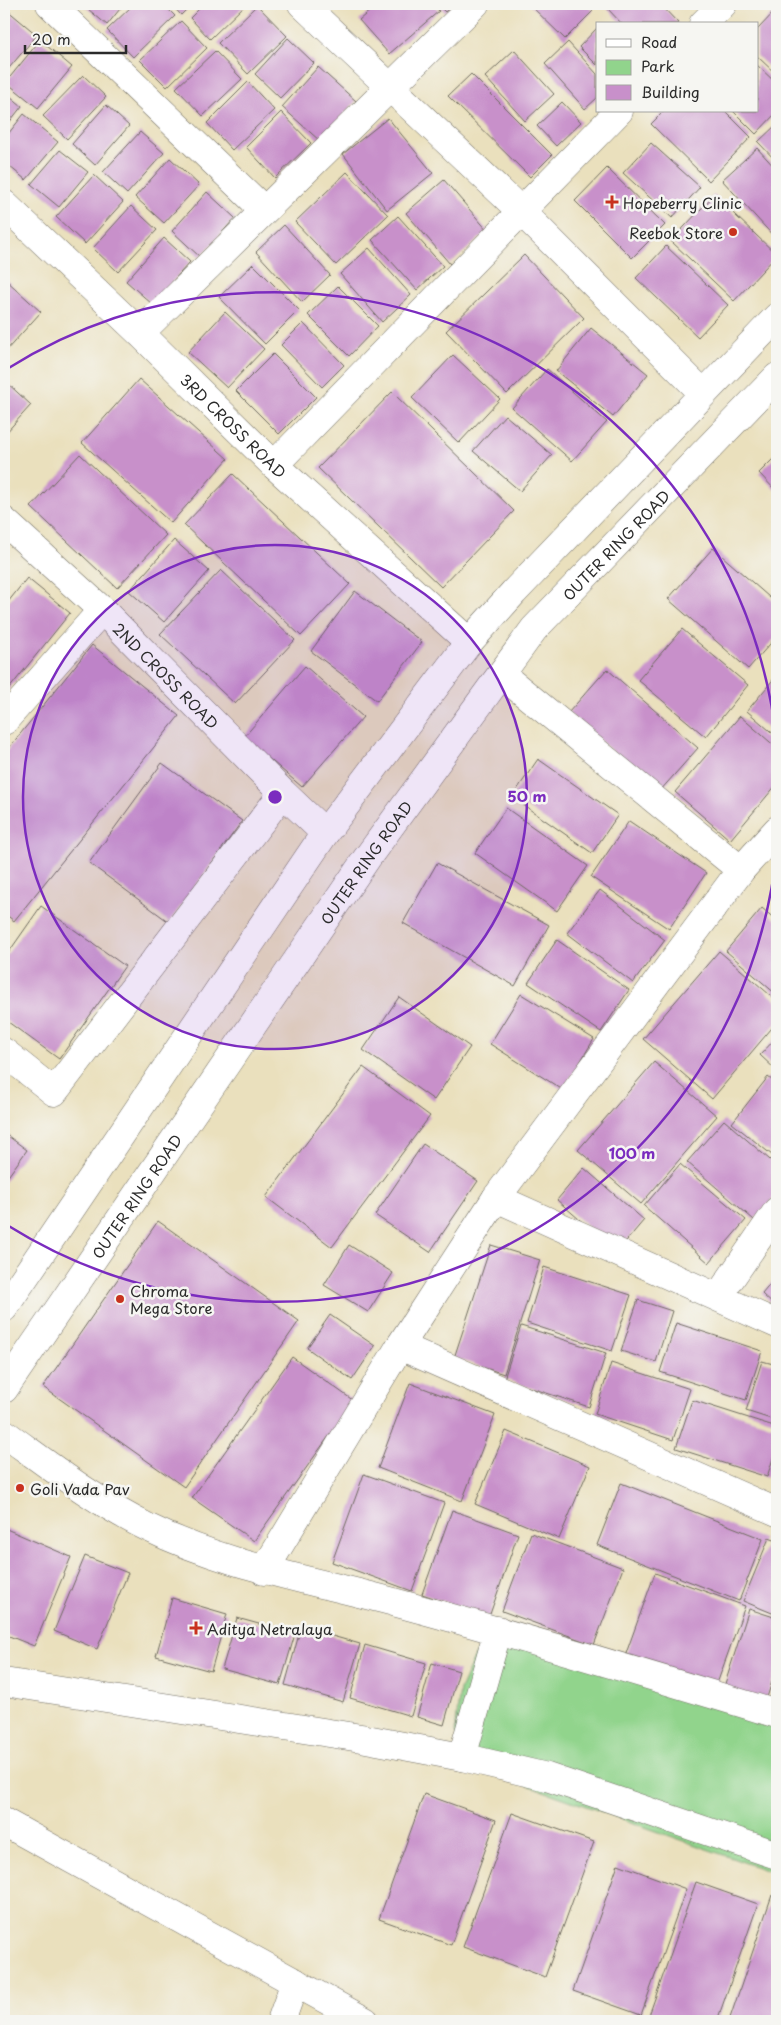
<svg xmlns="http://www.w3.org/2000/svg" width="781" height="2025" font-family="'Playpen Sans',sans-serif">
  <rect width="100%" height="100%" fill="#f6f6f2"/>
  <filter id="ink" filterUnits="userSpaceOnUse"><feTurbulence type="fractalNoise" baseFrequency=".02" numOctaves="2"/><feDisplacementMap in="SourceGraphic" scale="10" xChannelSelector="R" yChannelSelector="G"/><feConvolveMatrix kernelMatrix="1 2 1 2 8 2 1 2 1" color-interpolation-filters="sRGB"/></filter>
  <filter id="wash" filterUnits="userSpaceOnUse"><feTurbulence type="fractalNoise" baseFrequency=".0096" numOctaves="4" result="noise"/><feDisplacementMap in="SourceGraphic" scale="20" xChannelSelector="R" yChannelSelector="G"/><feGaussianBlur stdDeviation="1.12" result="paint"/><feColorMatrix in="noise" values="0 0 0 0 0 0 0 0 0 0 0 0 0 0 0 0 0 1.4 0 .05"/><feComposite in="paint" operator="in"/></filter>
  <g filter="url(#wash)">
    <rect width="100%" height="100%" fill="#eae0bd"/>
    <polygon fill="#91d48c" stroke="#5e805c" points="503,1629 777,1714 777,1874 465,1763 455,1732 460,1690 478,1649"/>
    <g id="blocks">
      <g fill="#c890ca">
        <polygon points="82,4 124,4 107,25"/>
        <polygon points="134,4 163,4 175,16 133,57 107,30"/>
        <polygon points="171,4 192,4 181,15"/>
        <polygon points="204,4 246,4 210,39 190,18"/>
        <polygon points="378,4 433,4 439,11 389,54 359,20"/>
        <polygon points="437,4 454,4 445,12"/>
        <polygon points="529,4 586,4 593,11 565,39"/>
        <polygon points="611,4 660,4 679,24 622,24 607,8"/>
        <polygon points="257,5 287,36 248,74 218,43"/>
        <polygon points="6,9 37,35 4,74 4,12"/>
        <polygon points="777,9 777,75 757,56 757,30"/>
        <polygon points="181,21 207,48 167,87 140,60"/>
        <polygon points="597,28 597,65 579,47"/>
        <polygon points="288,38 314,63 280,98 255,74"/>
        <polygon points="40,40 72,67 38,108 6,82"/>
        <polygon points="568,42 597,74 597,98 585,109 545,64"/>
        <polygon points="514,50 554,94 525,121 485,77"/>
        <polygon points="215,51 242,79 203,116 176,88"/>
        <polygon points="757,65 777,84 777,112 756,134 733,111 757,111"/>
        <polygon points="318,67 356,101 320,141 282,107"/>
        <polygon points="471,74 552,155 530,177 448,96"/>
        <polygon points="83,75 106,97 67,139 43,116"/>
        <polygon points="248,82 274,110 232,150 207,123"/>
        <polygon points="4,91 22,106 4,129"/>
        <polygon points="562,102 581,122 556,146 537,126"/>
        <polygon points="106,105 129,126 95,165 72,144"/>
        <polygon points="664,111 725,111 751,137 709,181 651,124"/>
        <polygon points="281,112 311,143 275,178 246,147"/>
        <polygon points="24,114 58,142 26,180 4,162 4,139"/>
        <polygon points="388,118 433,173 387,210 343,154"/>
        <polygon points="777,124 777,162 758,142"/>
        <polygon points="140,132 164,153 127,194 103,172"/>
        <polygon points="651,143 700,187 672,218 623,173"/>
        <polygon points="757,148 777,170 777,240 722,180"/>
        <polygon points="60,150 88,172 59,207 31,184"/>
        <polygon points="170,158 199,185 164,223 135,197"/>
        <polygon points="607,168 665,225 632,258 575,201"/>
        <polygon points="347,172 388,215 336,265 295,222"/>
        <polygon points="94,175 123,202 85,244 56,217"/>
        <polygon points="444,180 488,231 450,264 406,213"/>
        <polygon points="207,192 235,218 200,257 172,231"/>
        <polygon points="714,195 777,255 734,301 671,241"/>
        <polygon points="131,206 157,230 118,272 93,248"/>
        <polygon points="398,216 443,266 417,290 372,240"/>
        <polygon points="284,225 330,275 302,302 256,252"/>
        <polygon points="164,238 190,262 152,304 126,281"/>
        <polygon points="666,246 728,305 698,337 636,278"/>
        <polygon points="369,248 411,295 382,322 340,274"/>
        <polygon points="524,255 584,318 507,394 446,331"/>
        <polygon points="253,264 299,310 265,344 219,297"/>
        <polygon points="4,278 41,312 4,353"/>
        <polygon points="338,286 378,326 349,356 308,315"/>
        <polygon points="225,312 264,349 227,388 188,352"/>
        <polygon points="303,323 344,365 322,387 281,345"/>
        <polygon points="591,328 648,374 613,417 556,371"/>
        <polygon points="273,354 316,397 279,434 236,391"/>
        <polygon points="453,355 500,399 459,443 412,398"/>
        <polygon points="547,369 607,422 572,461 512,408"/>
        <polygon points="139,379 228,459 171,523 82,443"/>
        <polygon points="4,380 31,405 4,435"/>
        <polygon points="392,392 514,511 441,587 318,468"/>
        <polygon points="505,415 552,455 520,491 473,451"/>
        <polygon points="80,454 166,535 117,588 31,507"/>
        <polygon points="777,455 777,492 759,473"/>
        <polygon points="233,474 350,584 301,636 184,525"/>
        <polygon points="174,540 209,571 164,622 129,591"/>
        <polygon points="713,548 777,604 777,636 748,669 668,599"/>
        <polygon points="221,570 295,640 235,704 160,634"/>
        <polygon points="27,578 70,613 4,695 4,607"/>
        <polygon points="355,591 422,642 377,701 311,651"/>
        <polygon points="682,629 748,685 706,737 638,680"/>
        <polygon points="92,645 179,716 14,921 4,913 4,754"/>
        <polygon points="305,666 363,717 302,787 244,737"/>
        <polygon points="607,669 698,748 659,792 568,713"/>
        <polygon points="777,675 777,737 747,711"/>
        <polygon points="740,716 777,748 777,784 730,840 675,792"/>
        <polygon points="538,759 618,815 592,853 512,797"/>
        <polygon points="162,763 242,821 169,922 89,863"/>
        <polygon points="506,808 588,866 557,911 475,853"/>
        <polygon points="629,821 706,873 669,929 591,877"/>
        <polygon points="437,863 549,925 515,986 403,923"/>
        <polygon points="600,890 665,940 633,983 567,933"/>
        <polygon points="41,906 125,966 59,1059 4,1019 4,959"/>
        <polygon points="762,908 777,921 777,995 726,951"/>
        <polygon points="557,940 629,990 601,1032 528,983"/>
        <polygon points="719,951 777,1001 777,1022 712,1099 643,1039"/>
        <polygon points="521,994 594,1039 563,1090 490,1044"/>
        <polygon points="399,997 470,1047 434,1100 363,1050"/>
        <polygon points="777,1037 777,1071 760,1055"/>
        <polygon points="654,1062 717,1116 641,1204 578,1150"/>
        <polygon points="363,1067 430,1116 332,1247 266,1197"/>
        <polygon points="768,1077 777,1084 777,1159 732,1123"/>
        <polygon points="724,1120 777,1166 777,1194 754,1220 687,1162"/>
        <polygon points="4,1133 27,1150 4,1182"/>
        <polygon points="423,1144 478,1181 430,1252 375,1215"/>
        <polygon points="680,1164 746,1220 709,1263 644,1206"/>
        <polygon points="584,1168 644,1220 617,1252 557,1200"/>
        <polygon points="158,1221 299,1321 184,1487 43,1387"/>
        <polygon points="349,1245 393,1273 368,1312 324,1285"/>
        <polygon points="491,1245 540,1260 504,1374 454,1358"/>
        <polygon points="544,1267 631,1295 612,1351 527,1323"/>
        <polygon points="777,1276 777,1308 762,1294"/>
        <polygon points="638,1300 672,1311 656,1362 621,1351"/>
        <polygon points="330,1315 375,1346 352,1380 307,1348"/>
        <polygon points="676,1323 762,1351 746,1400 660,1372"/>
        <polygon points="521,1326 606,1353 589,1407 504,1379"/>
        <polygon points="292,1357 354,1401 254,1541 192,1498"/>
        <polygon points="762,1361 777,1365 777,1421 746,1411"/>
        <polygon points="611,1363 690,1389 673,1440 595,1414"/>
        <polygon points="410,1383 495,1415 462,1501 378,1468"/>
        <polygon points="692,1400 777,1427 777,1446 767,1477 676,1448"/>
        <polygon points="506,1431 590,1466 559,1539 475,1504"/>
        <polygon points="364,1474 444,1503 412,1591 332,1562"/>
        <polygon points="621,1483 763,1539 739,1601 597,1545"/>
        <polygon points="452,1510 518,1534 489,1617 422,1594"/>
        <polygon points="4,1528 71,1557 34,1646 4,1634"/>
        <polygon points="531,1533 623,1568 594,1645 502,1611"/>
        <polygon points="769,1538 777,1541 777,1615 743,1601"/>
        <polygon points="85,1556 128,1573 97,1649 54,1631"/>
        <polygon points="655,1573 745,1606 714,1692 624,1659"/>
        <polygon points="172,1598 227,1614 211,1671 156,1656"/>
        <polygon points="749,1609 777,1618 777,1666 764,1707 722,1693"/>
        <polygon points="237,1618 295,1634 280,1685 222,1669"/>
        <polygon points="301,1627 360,1644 343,1702 285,1685"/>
        <polygon points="365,1645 426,1663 411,1716 350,1698"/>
        <polygon points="432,1663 459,1671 444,1725 417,1717"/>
        <polygon points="424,1794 496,1820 451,1945 379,1919"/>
        <polygon points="512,1813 594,1842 545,1977 463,1947"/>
        <polygon points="618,1864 686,1889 641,2015 573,1991"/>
        <polygon points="696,1882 758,1904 717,2021 647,2021"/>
        <polygon points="772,1895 777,1897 777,2021 729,2021"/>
      </g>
    </g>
  </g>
  <g filter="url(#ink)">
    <use href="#blocks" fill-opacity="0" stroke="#6e6a5e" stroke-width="1"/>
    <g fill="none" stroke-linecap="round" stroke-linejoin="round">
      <g stroke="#6e6a5e" stroke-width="29">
        <g id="minor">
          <polyline points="50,4 264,210"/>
          <polyline points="302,4 522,212 703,393"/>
          <polyline points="703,24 723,4"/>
          <path id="s1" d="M4 204 140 333 274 465 469 642"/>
          <polyline points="140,333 475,4"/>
          <polyline points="274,465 619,111"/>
          <path id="s2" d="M4 521 102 610 283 793 325 833"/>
          <polyline points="502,675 741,870"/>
          <polyline points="4,721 102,610"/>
          <polyline points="4,1052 54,1092 283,793"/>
          <polyline points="496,1198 777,1324"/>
          <polyline points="718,1297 777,1211"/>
          <polyline points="400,1346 777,1512"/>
          <path d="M4 1433C50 1466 96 1502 147 1527 226 1566 313 1580 397 1603 525 1637 651 1676 777 1714"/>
          <polyline points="264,1571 400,1346 496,1198 741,870 777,830"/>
          <polyline points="4,1682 361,1738 462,1757 547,1777 777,1855"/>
          <polyline points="462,1757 498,1630"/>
          <polyline points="4,1822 365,2021"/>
          <polyline points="281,2021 295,1982"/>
        </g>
      </g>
      <g stroke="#6e6a5e" stroke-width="29">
        <g id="highway">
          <polyline points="4,1308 325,833 469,642 514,592 777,317"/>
          <path id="s3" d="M4 1389 367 858 534 629 777 377"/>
        </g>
      </g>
      <use href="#minor" stroke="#fff" stroke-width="28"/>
      <use href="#highway" stroke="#fff" stroke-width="28"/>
    </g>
  </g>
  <circle cx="275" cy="797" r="252" fill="#7b2cbf" fill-opacity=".12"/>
  <g fill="none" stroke="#7b2cbf" stroke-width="2.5">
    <circle cx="275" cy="797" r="252"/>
    <path d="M777 850A505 505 0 0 1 7 1225M7 369A505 505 0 0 1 777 744"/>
  </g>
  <g fill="#c8321e" stroke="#f6f6f2" stroke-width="2">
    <path d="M609.5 194.5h5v5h5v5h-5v5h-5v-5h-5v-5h5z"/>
    <circle cx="733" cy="232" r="5"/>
    <circle cx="120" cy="1299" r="5"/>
    <circle cx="20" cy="1488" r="5"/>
    <path d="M193.5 1620.5h5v5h5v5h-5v5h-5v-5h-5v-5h5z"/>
  </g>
  <g text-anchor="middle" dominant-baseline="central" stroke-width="5" stroke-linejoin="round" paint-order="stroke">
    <g font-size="15" fill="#2b2b2b" stroke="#f6f6f2" text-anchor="start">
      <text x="623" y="202">Hopeberry Clinic</text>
      <text x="723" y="232" text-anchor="end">Reebok Store</text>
      <text x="130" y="1290">Chroma<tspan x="130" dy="17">Mega Store</tspan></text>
      <text x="30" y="1488">Goli Vada Pav</text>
      <text x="207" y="1628">Aditya Netralaya</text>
    </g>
    <g font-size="15" fill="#2b2b2b" stroke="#f6f6f2">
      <text stroke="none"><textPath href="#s1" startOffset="319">3RD CROSS ROAD</textPath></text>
      <text stroke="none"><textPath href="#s3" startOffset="1044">OUTER RING ROAD</textPath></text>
      <text stroke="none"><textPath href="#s2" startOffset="224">2ND CROSS ROAD</textPath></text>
      <text stroke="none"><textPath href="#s3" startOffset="639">OUTER RING ROAD</textPath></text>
      <text stroke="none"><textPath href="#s3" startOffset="234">OUTER RING ROAD</textPath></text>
    </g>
  </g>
  <circle cx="275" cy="797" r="8" fill="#7b2cbf" stroke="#f6f6f2" stroke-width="2.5"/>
  <g font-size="15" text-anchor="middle" font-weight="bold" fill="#7b2cbf" stroke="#f6f6f2" stroke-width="5" stroke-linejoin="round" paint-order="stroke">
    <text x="527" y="802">50 m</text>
    <text x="632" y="1159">100 m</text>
  </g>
  <rect width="781" height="2025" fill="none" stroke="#f6f6f2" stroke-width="20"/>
  <rect x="596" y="22" width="162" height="90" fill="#f6f6f2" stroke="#a5a5a2"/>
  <rect x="606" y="39" width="25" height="8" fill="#ffffff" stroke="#a5a5a2"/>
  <text x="641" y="48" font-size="15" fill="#2b2b2b">Road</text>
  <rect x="606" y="60" width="25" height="15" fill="#91d48c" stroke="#a5a5a2"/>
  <text x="641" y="72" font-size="15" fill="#2b2b2b">Park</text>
  <rect x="606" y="85" width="25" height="15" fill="#c890ca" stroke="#a5a5a2"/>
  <text x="641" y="98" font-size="15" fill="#2b2b2b">Building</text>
  <path d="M25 45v8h101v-8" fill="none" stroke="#2b2b2b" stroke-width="2.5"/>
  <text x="32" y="45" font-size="15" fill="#2b2b2b" stroke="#f6f6f2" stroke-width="4" paint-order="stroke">20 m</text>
</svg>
